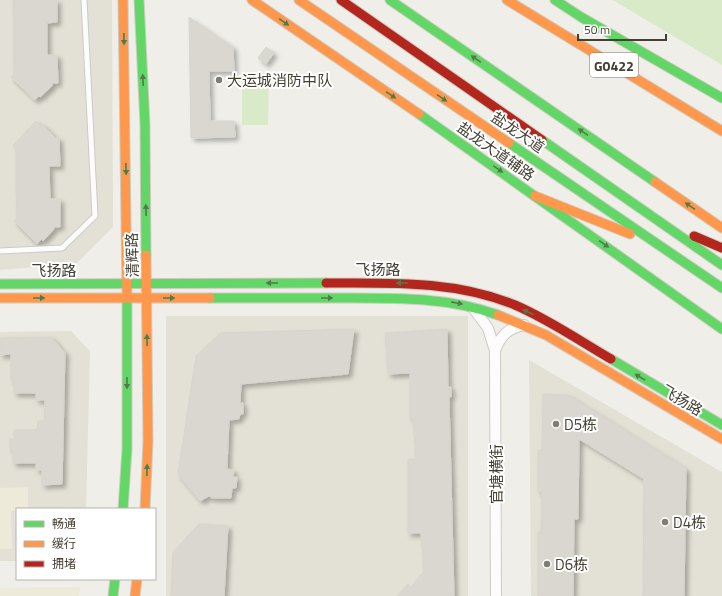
<svg xmlns="http://www.w3.org/2000/svg" width="722" height="596" font-family="'Titillium Web','Noto Sans SC',sans-serif">
  <defs>
    <filter id="shadow"><feDropShadow dx="3.5" dy="3.5" stdDeviation="2" flood-color="#0004"/></filter>
  </defs>
  <rect width="100%" height="100%" fill="#efeee8"/>
  <g fill="#e3e0d5">
    <polygon points="0,0 112,0 113,227 76,264 0,270"/>
    <rect x="166" y="316" width="302" height="280"/>
    <polygon points="71,331 90,351 86,509 17,509 17,561 0,561 0,332"/>
    <polygon points="529,360 722,472 722,596 531,596"/>
  </g>
  <g fill="#edeada">
    <polygon points="28,487 28,509 11,511 12,549 0,549 0,488"/>
    <polygon points="80,587 79,596 0,596 0,588"/>
  </g>
  <g fill="#d8eac8">
    <polygon points="613,0 722,0 722,65"/>
    <polygon points="242,75 269,75 268,125 242,125"/>
  </g>
  <g fill="#d9d7d0" stroke="#d7d5ce" filter="url(#shadow)">
    <polygon points="13,0 57,0 57,22 47,23 47,55 57,55 58,83 52,83 52,86 40,97 39,96 35,100 11,77 14,74"/>
    <polygon points="189,17 233,47 234,71 209,71 210,121 234,121 235,137 191,138"/>
    <polygon points="266,47 274,53 266,64 258,58"/>
    <polygon points="36,121 40,126 42,124 54,136 54,138 59,138 60,166 49,166 50,199 60,199 60,227 54,227 54,229 43,241 41,239 37,244 14,221 17,218 16,188 16,148 13,145"/>
    <polygon points="354,329 348,374 241,384 240,403 243,403 243,414 240,414 239,419 229,420 227,467 227,469 234,470 233,477 237,477 236,488 232,488 231,498 212,498 209,496 200,501 178,474 196,356 220,333"/>
    <polygon points="447,329 448,387 451,387 451,397 449,397 454,596 397,596 408,584 411,587 424,571 421,533 408,533 408,459 416,459 413,419 410,419 410,373 388,374 385,333"/>
    <polygon points="51,337 65,353 62,484 42,485 42,470 36,470 36,463 13,463 13,450 10,450 10,439 14,439 14,430 37,430 38,421 44,421 45,400 36,400 36,393 14,393 14,380 11,380 11,354 0,355 0,338"/>
    <polygon points="543,394 568,395 686,469 684,596 643,596 644,479 579,439 578,519 574,519 573,596 538,596 538,532 541,532 542,491 538,491 538,450 542,450"/>
    <polygon points="199,524 228,526 224,596 171,596 173,552"/>
  </g>
  <g fill="none" stroke-linecap="round" stroke-linejoin="round">
    <g stroke="#cdcbc5" stroke-width="7">
      <polyline id="lane" points="0,251 62,248 95,216 84,0"/>
    </g>
    <g stroke="#cdcbc5" stroke-width="12">
      <g id="street">
        <polyline points="473,308 488,328 495,351 496,596"/>
        <path d="M495 351C500 336 508 328 524 325"/>
      </g>
    </g>
    <g stroke="#ceccbf" stroke-width="11">
      <g id="fast">
        <polyline points="139,0 145,125 146,255"/>
        <polyline points="390,0 655,182"/>
        <polyline points="555,0 581,17 722,98"/>
        <polyline points="419,114 722,329"/>
        <polyline points="542,140 722,265"/>
        <polyline points="509,143 722,288"/>
        <polyline points="0,284 326,283"/>
        <path d="M210 298C254 298 298 298 342 298 395 298 448 297 498 315"/>
        <polyline points="611,359 722,425"/>
        <polyline points="123,509 127,449 127,296"/>
        <polyline points="113,596 115,579"/>
      </g>
    </g>
    <g stroke="#ceccbf" stroke-width="11">
      <g id="slow">
        <polyline points="123,0 127,296"/>
        <polyline points="252,0 419,114"/>
        <polyline points="299,0 509,143"/>
        <polyline points="507,0 722,131"/>
        <polyline points="655,182 722,228"/>
        <polyline points="535,196 630,234"/>
        <polyline points="0,298 210,298"/>
        <polyline points="498,315 546,335 722,439"/>
        <polyline points="145,509 148,441 146,255"/>
        <polyline points="135,596 137,579"/>
      </g>
    </g>
    <g stroke="#ceccbf" stroke-width="11">
      <g id="jam">
        <polyline points="341,0 542,140"/>
        <polyline points="694,236 722,248"/>
        <path d="M326 283C390 283 455 280 515 305 548 319 580 341 611 359"/>
      </g>
    </g>
    <use href="#lane" stroke="#fdfcfc" stroke-width="5"/>
    <use href="#street" stroke="#fdfcfc" stroke-width="10"/>
    <use href="#fast" stroke="#63d668" stroke-width="9"/>
    <use href="#slow" stroke="#ff974d" stroke-width="9"/>
    <use href="#jam" stroke="#b3261e" stroke-width="9"/>
  </g>
  <defs><path id="oneway-solid" d="M-6-.8H1V-3.2L6.5 0L1 3.2V.8H-6Z"/></defs>
  <g fill="#517c49">
    <use href="#oneway-solid" transform="translate(284 22) rotate(34)"/>
    <use href="#oneway-solid" transform="translate(124 39) rotate(89)"/>
    <use href="#oneway-solid" transform="translate(476 59) rotate(-146)"/>
    <use href="#oneway-solid" transform="translate(143 80) rotate(-93)"/>
    <use href="#oneway-solid" transform="translate(391 95) rotate(34)"/>
    <use href="#oneway-solid" transform="translate(442 98) rotate(34)"/>
    <use href="#oneway-solid" transform="translate(583 132) rotate(-146)"/>
    <use href="#oneway-solid" transform="translate(126 169) rotate(89)"/>
    <use href="#oneway-solid" transform="translate(498 169) rotate(35)"/>
    <use href="#oneway-solid" transform="translate(690 206) rotate(-146)"/>
    <use href="#oneway-solid" transform="translate(146 210) rotate(-91)"/>
    <use href="#oneway-solid" transform="translate(604 244) rotate(35)"/>
    <use href="#oneway-solid" transform="translate(272 283) rotate(180)"/>
    <use href="#oneway-solid" transform="translate(402 283) rotate(180)"/>
    <use href="#oneway-solid" transform="translate(39 298)"/>
    <use href="#oneway-solid" transform="translate(169 298)"/>
    <use href="#oneway-solid" transform="translate(327 298)"/>
    <use href="#oneway-solid" transform="translate(457 303) rotate(11)"/>
    <use href="#oneway-solid" transform="translate(528 312) rotate(-154)"/>
    <use href="#oneway-solid" transform="translate(147 340) rotate(-91)"/>
    <use href="#oneway-solid" transform="translate(640 377) rotate(-149)"/>
    <use href="#oneway-solid" transform="translate(127 383) rotate(90)"/>
    <use href="#oneway-solid" transform="translate(147 470) rotate(-89)"/>
  </g>
  <g fill="#807d73" stroke="#fff" stroke-width="1.5">
    <circle cx="219" cy="80" r="4"/>
    <circle cx="556" cy="424" r="4"/>
    <circle cx="665" cy="522" r="4"/>
    <circle cx="547" cy="564" r="4"/>
  </g>
  <g text-anchor="middle" dominant-baseline="central" stroke-width="4" stroke-linejoin="round" paint-order="stroke">
    <rect fill="#fff" stroke="#7d7971" stroke-width="1" x="590" y="53" width="48" height="24" rx="3"/>
    <g font-size="14" font-weight="bold" fill="#454034">
      <text x="614" y="65">G0422</text>
    </g>
    <g font-size="15" fill="#454034" stroke="#fff" text-anchor="start">
      <text x="227" y="80">大运城消防中队</text>
      <text x="564" y="424">D5栋</text>
      <text x="673" y="522">D4栋</text>
      <text x="555" y="564">D6栋</text>
    </g>
    <g font-size="15" fill="#454034" stroke="#fff">
      <text transform="translate(518 132) rotate(34)">盐龙大道</text>
      <text transform="translate(496 151) rotate(35)">盐龙大道辅路</text>
      <text transform="translate(132 255) rotate(-91)">清辉路</text>
      <text x="378" y="269">飞扬路</text>
      <text x="54" y="270">飞扬路</text>
      <text transform="translate(682 400) rotate(31)">飞扬路</text>
      <text transform="translate(496 474) rotate(-90)">官塘横街</text>
    </g>
  </g>
  <rect x="16" y="508" width="140" height="72" fill="#ffffff" stroke="#b5b3ae"/>
  <rect x="24" y="521" width="20" height="6" fill="#63d668" stroke="#b5b3ae"/>
  <text x="52" y="528" font-size="12" fill="#454034">畅通</text>
  <rect x="24" y="541" width="20" height="6" fill="#ff974d" stroke="#b5b3ae"/>
  <text x="52" y="548" font-size="12" fill="#454034">缓行</text>
  <rect x="24" y="561" width="20" height="6" fill="#b3261e" stroke="#b5b3ae"/>
  <text x="52" y="568" font-size="12" fill="#454034">拥堵</text>
  <path d="M578 34v6h88v-6" fill="none" stroke="#454034" stroke-width="2"/>
  <text x="584" y="34" font-size="12" fill="#454034" stroke="#ffffff" stroke-width="3" paint-order="stroke">50 m</text>
</svg>
